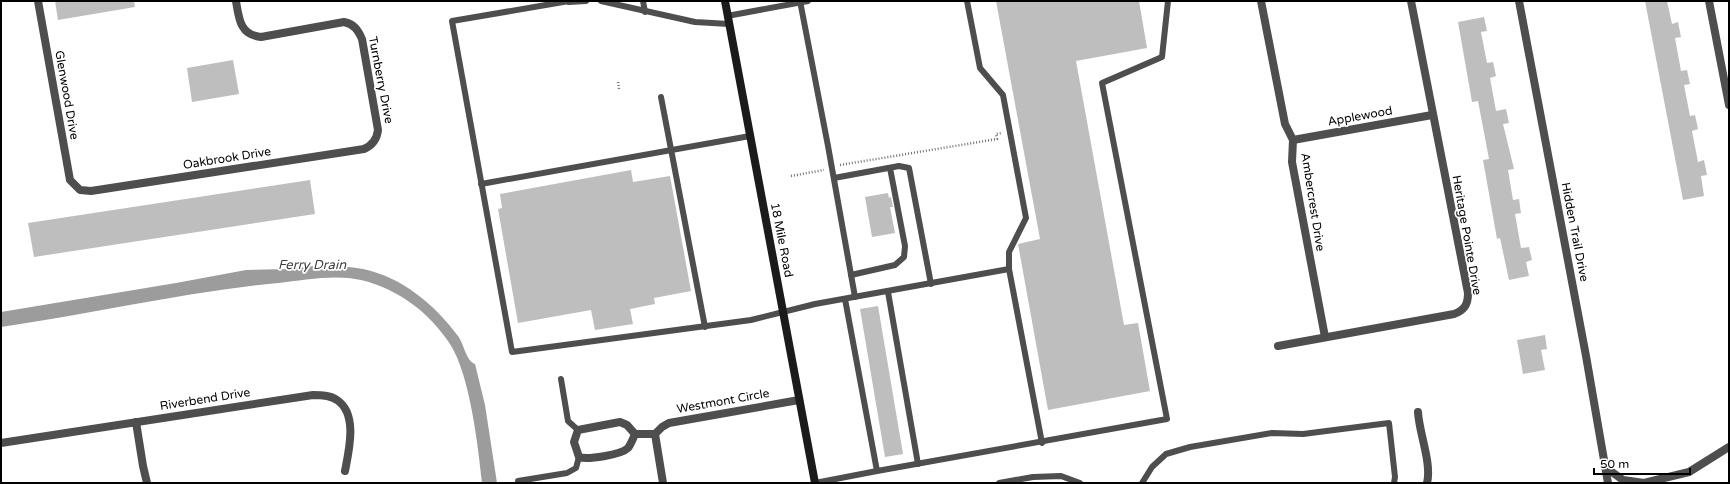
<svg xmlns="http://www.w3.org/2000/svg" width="1730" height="484" font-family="'Varela Round',sans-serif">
  <rect width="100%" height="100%" fill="#fff"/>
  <path fill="#9c9c9c" d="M314 266C330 266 347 266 363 269 402 277 435 305 458 336 464 344 466 361 475 364L485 405 497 483H482C478 446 470 375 450 344 429 312 398 289 361 280 335 274 304 280 278 283 185 292 93 314 1 327V312L176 283 246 270 288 269Z"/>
  <g fill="#bebebe">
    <polygon points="55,1 134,1 135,7 58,20"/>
    <polygon points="996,1 1139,1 1147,48 1076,61 1124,325 1138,323 1150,391 1048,410 1018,244 1040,239"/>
    <polygon points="1645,1 1667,1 1672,24 1678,22 1681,37 1675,38 1681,71 1687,70 1690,84 1684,85 1690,116 1695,115 1698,129 1692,131 1698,162 1704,160 1707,175 1701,176 1704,196 1683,200"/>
    <polygon points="1484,17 1487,31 1481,32 1487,63 1493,62 1496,76 1490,78 1496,111 1506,109 1509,123 1503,124 1514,169 1508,170 1513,200 1519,199 1521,213 1515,214 1521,248 1529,247 1532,260 1526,262 1529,276 1509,280 1500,238 1497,239 1483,160 1489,159 1478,101 1472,102 1458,22"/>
    <polygon points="233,60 239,94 192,102 187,68"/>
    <polygon points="631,170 633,182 670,176 691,291 654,298 655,304 630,309 633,324 595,330 591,310 518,323 498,209 502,208 500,194"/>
    <polygon points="310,180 315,214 34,257 28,223"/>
    <polygon points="888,193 889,198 891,197 893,207 890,207 895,233 872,237 865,197"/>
    <polygon points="878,306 903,454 885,457 860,309"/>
    <polygon points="1545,335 1547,349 1541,350 1545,370 1523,374 1517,340"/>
  </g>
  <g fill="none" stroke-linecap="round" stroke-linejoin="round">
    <g stroke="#707070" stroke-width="2.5" stroke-dasharray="1 2" stroke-linecap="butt">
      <polyline points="618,82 619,89"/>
      <polyline points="840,165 997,139 996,134 1002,133"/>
      <polyline points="791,176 824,170"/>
    </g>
    <g stroke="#4e4e4e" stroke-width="6">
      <polyline points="569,1 452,21 512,352 751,320 815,304 1009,269 1009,252 1026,218 1003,95 980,68 967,1"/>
      <polyline points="601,1 695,22 729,24"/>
      <polyline points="643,1 645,12"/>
      <polyline points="800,1 828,146 855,297"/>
      <polyline points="569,2 586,1"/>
      <polyline points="727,16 808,1"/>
      <polyline points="661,97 705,327"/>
      <polyline points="834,178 899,166 909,168 931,284"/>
      <polyline points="481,184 750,136"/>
      <polyline points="1009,269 1042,443"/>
      <polyline points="851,275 895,265 904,257 905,246 890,168"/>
      <polyline points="888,292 918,464"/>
      <polyline points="561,379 568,421 578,430"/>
      <polyline points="877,471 1167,419 1102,83 1162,57 1168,1"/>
      <polyline points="518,481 567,473 576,468 579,457"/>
      <polyline points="815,483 877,471 845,299"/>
      <polyline points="999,483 1033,477 1061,476 1080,483"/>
      <polyline points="1142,483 1152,467 1166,454 1190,447 1272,433 1303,434 1389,423 1395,477 1394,483"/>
    </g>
    <g stroke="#4e4e4e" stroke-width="8">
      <path d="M38 1 70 180 80 190 91 191 364 149C373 145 377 139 378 130L362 39C358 30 354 24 344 22L261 37C240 35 239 19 236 1"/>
      <polyline points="1261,1 1285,124 1293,140 1292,162 1325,337"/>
      <polyline points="1519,1 1586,356 1608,483"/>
      <polyline points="1709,1 1729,105"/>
      <polyline points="1293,140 1432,115"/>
      <path d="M1278 346 1454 314C1465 310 1468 304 1468 293L1411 1"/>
      <path d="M1418 412C1419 433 1432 463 1427 483"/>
      <polyline points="136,422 143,466 147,483"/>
      <path d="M635 434C633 439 631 444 628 448 621 455 587 460 579 457L574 442 578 430 620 422 627 425 635 434H655"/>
      <path d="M1 443 313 395C321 395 330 395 337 400 358 414 349 450 345 471"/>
      <polyline points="1605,467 1623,480 1644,483 1689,472 1729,447"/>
      <polyline points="663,483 655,434 662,427 669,423 799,400"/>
    </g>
    <polyline stroke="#1b1b1b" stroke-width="8" points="725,1 815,483"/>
  </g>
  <g text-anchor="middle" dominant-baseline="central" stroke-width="3.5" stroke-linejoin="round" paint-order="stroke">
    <g font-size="12" fill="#000" stroke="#fff">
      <text transform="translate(381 80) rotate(79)">Turnberry Drive</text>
      <text transform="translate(67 95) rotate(80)">Glenwood Drive</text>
      <text transform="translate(1360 116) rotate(-10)">Applewood</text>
      <text transform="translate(227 158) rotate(-9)">Oakbrook Drive</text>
      <text transform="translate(1313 202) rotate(81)">Ambercrest Drive</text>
      <text transform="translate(1575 232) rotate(79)">Hidden Trail Drive</text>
      <text transform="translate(1467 235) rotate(80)">Heritage Pointe Drive</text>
      <text transform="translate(782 240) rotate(79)">18 Mile Road</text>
      <text transform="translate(205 399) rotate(-9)">Riverbend Drive</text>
      <text transform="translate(723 401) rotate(-10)">Westmont Circle</text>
    </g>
    <g font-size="13" font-style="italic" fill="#3d3d3d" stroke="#fff">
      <text x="312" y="265">Ferry Drain</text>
    </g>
  </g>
  <rect width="1730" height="484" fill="none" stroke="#000000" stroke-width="4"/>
  <path d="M1594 468v6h96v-6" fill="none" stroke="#000000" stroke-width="2"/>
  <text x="1600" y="468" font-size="12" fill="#000000" stroke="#ffffff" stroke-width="3" paint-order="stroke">50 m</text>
</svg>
